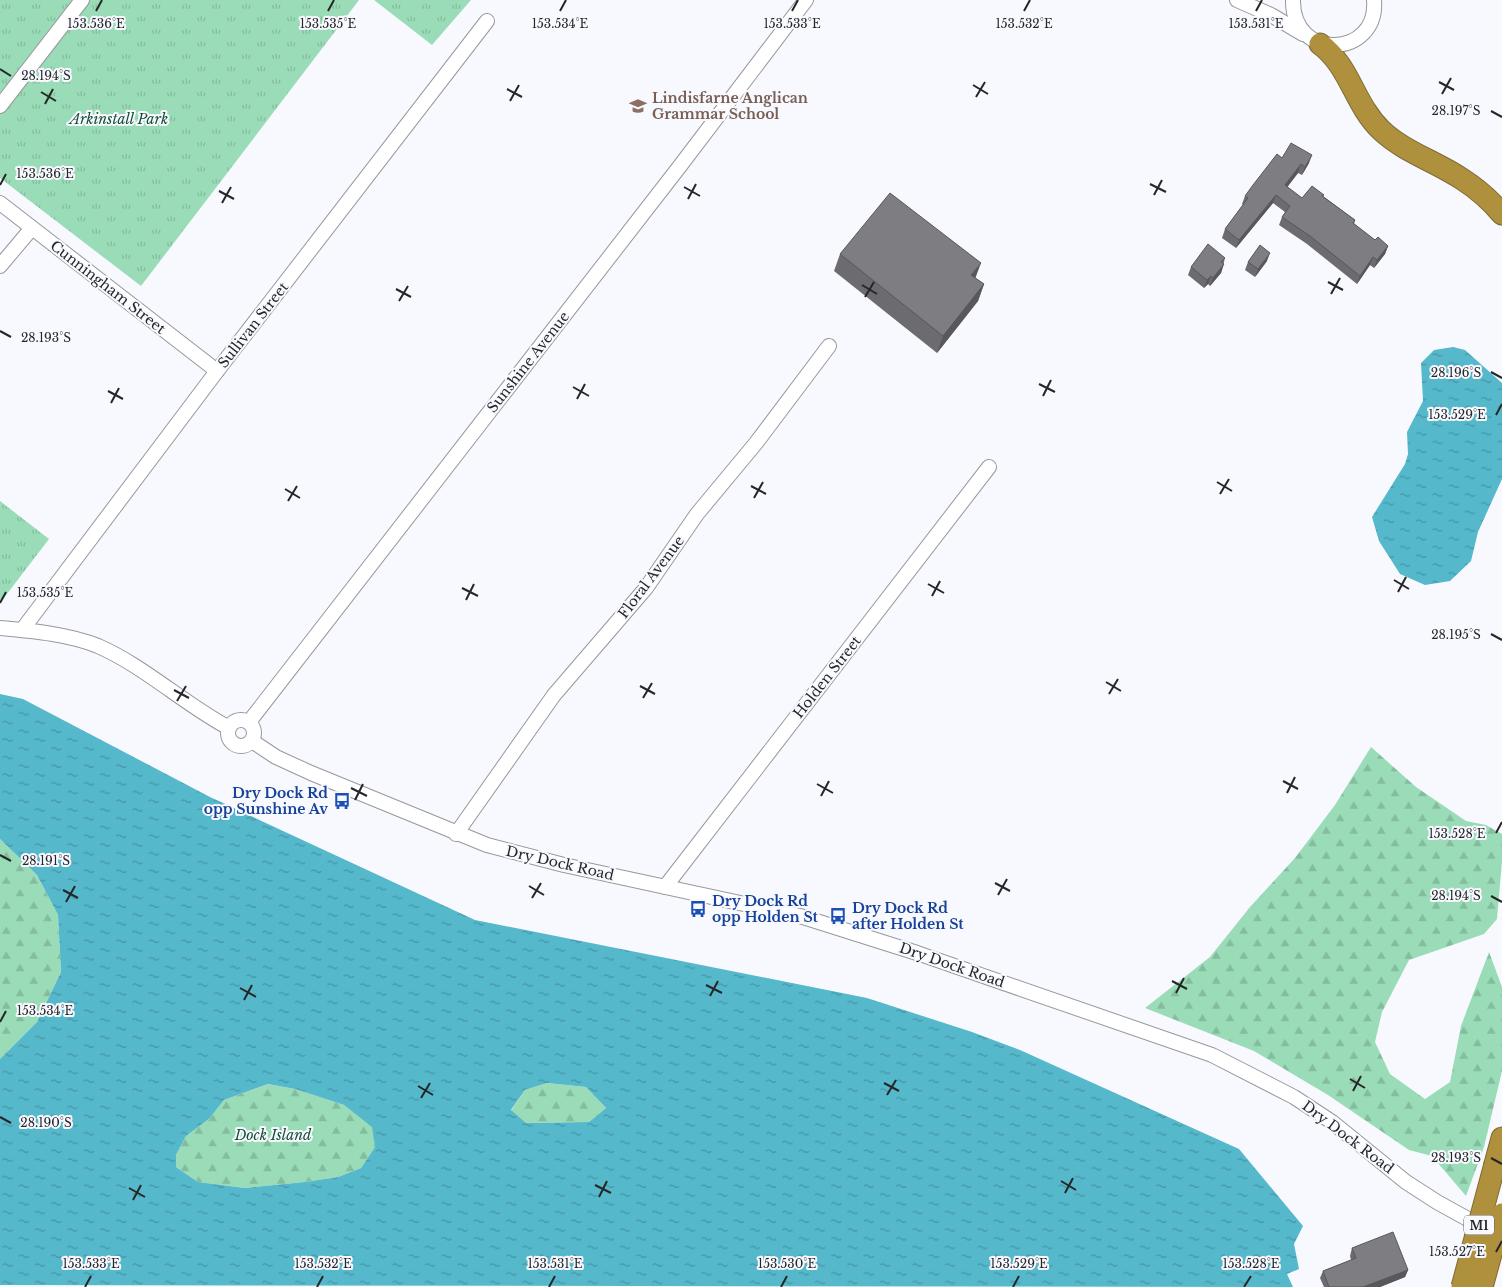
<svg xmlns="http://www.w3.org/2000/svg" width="1502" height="1287" font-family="'Libre Baskerville',serif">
  <defs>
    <pattern id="grass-tufts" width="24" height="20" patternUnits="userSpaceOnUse" patternTransform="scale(1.25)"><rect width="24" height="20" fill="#99dcb7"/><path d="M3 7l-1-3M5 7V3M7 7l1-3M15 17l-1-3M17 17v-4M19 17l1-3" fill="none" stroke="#84bd9d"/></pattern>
    <pattern id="forest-firs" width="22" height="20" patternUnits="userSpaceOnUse" patternTransform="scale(1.25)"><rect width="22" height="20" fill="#99dcb7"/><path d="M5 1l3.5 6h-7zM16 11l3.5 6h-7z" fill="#84bd9d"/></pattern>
    <pattern id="water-ripples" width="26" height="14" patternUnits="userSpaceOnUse" patternTransform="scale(1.25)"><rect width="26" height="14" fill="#55b8cb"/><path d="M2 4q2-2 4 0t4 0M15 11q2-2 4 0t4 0" fill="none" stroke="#4695a5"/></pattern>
  </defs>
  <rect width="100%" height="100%" fill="#f8f9fe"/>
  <g fill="url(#grass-tufts)">
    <polygon points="0,0 359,0 141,286 0,178"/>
    <polygon points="374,0 471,0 432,45"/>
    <polygon points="0,501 49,539 0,603"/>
  </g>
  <g fill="url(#forest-firs)">
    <polygon points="1371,747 1416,787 1466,821 1486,825 1502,834 1502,861 1497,919 1484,934 1409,960 1382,1012 1375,1042 1390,1074 1425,1099 1450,1082 1461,1026 1489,952 1502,987 1502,1071 1484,1147 1466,1196 1432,1156 1409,1150 1328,1095 1254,1051 1145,1008 1210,957 1250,907 1295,858 1335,805"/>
    <polygon points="0,839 37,875 58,915 61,972 37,1022 0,1059"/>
    <polygon points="547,1083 586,1087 606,1108 589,1122 526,1123 511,1111 525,1090"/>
    <polygon points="268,1084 295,1089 344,1105 373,1127 375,1147 361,1168 338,1177 305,1182 245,1188 198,1182 176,1167 176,1155 186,1136 209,1119 224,1100"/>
  </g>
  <g fill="url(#water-ripples)" fill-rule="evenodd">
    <polygon points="1453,347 1465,350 1502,383 1502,479 1478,532 1471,561 1450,581 1425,585 1400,574 1379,541 1372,517 1405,464 1408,454 1407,432 1423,401 1421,363 1434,350"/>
    <path d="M0 694 23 699 210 797 475 920 867 998 972 1032 1020 1050 1239 1149 1303 1226 1294 1244 1299 1269 1287 1274 1293 1287 0 1285V1059L37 1022 61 972 58 915 37 875 0 839ZM547 1083 586 1087 606 1108 589 1122 526 1123 511 1110 525 1090ZM268 1084 295 1089 344 1105 372 1127 375 1147 361 1168 338 1177 305 1182 245 1188 198 1182 176 1167V1155L186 1136 209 1119 224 1100Z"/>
  </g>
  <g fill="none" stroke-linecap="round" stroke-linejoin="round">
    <g stroke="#96989d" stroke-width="16">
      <g id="minor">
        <polyline points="1237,0 1271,15 1303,34"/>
        <path d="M1293 0C1292 62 1379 58 1374 0"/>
        <polyline points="0,106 82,0"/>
        <polyline points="0,203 217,371"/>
        <polyline points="0,266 32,228"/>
        <path d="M0 628C32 631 68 634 98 646 144 666 184 704 229 728"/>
        <polyline points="22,630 217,371 487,21"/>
        <circle cx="241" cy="733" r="13"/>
        <polyline points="249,722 680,166 806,0"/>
        <polyline points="252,741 276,757 311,773 487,845 564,865 800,916 917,953 1212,1055 1294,1097 1332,1122 1406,1182 1437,1202 1484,1228"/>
        <polyline points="456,834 554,695 646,588 697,514 756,443 829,346"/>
        <polyline points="665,887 989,467"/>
      </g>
    </g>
    <g stroke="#7e6b36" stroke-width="23">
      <g id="highway">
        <path d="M1320 44C1350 66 1354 104 1381 130 1404 152 1435 161 1462 179 1476 188 1491 201 1502 214"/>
        <polyline points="1495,1164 1502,1138"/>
      </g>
    </g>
    <use href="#minor" stroke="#fff" stroke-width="14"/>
    <use href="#highway" stroke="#ae903d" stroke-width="21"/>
    <g stroke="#7e6b36" stroke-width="23" stroke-linecap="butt">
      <g id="highway-bridge">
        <polyline points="1462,1287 1495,1164"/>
        <polyline points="1482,1287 1502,1214"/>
      </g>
    </g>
    <use href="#highway-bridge" stroke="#ae903d" stroke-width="21"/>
  </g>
  <g fill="#6c6c70">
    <polygon points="1282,158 1309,163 1302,175 1298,173 1287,187 1302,198 1323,196 1355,220 1354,224 1375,240 1388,246 1385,254 1374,268 1370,265 1357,284 1307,244 1279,225 1282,217 1285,212 1273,203 1236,248 1222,238 1225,229 1243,205 1242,204 1245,196"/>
    <polygon points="840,254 975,278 984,284 978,301 937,353 834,271"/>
    <polygon points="1225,258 1221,273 1210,286 1208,284 1204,288 1188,275 1191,267"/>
    <polygon points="1267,261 1255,277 1245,270 1248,262"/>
    <polygon points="1352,1248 1408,1270 1405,1277 1380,1287 1324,1287 1320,1278 1323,1271 1351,1260 1350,1256"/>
  </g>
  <g fill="#58585b">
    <polygon points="1312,155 1309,163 1302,175 1305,167"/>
    <polygon points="1301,164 1298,173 1282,194 1285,185"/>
    <polygon points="1276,195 1273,203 1236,248 1239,240"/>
    <polygon points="1388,246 1385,254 1374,268 1377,260"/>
    <polygon points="1270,253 1267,261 1255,277 1258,269"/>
    <polygon points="1373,257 1370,265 1357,284 1360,276"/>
    <polygon points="981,263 975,279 971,275"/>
    <polygon points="1224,264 1221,273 1210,286 1213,278"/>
    <polygon points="1211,276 1208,284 1204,288 1207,280"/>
    <polygon points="984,284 978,301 937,353 943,336"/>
    <polygon points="1408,1270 1405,1277 1380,1287 1363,1287"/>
  </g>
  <g fill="#7d7d82" stroke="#58585b">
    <polygon points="1291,143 1312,155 1305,167 1301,164 1285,185 1302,198 1312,186 1324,195 1322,196 1355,220 1353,223 1375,240 1378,237 1388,246 1377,260 1373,257 1360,276 1310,236 1282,217 1290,206 1276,195 1239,240 1225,229 1248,198 1245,196 1253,185 1277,154 1282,158"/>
    <polygon points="890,193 981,263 971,275 984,284 943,336 840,254"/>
    <polygon points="1208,244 1225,258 1221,262 1224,264 1213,278 1211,276 1207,280 1191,267"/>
    <polygon points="1260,245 1270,253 1258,269 1248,262"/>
    <polygon points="1393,1232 1408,1270 1363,1287 1329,1287 1323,1271 1356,1258 1352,1248"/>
  </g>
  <path fill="none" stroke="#252628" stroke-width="2" d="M96 11 102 0M328 11 334 0M560 11 566 0M792 11 798 0M1024 11 1030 0M1256 11 1262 0M0 69 11 76M1439 82 1454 90M973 85 988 94M507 89 522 97M41 92 56 101M1442 94 1451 78M976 97 985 82M510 101 519 85M45 104 53 89M1491 111 1502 117M1150 184 1166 192M0 185 6 174M684 187 700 196M219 191 234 199M1154 195 1162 180M688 199 696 184M222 203 231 187M1328 282 1343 290M862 285 877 294M396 289 411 297M1331 294 1340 278M865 297 874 282M399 301 408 286M0 331 11 337M1491 372 1502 378M1039 384 1055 392M573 387 589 396M108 391 123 399M1043 396 1051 380M577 399 585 384M111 403 119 388M1496 415 1502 404M1217 482 1232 491M751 486 766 494M285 489 300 498M1220 494 1229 479M754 498 763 482M288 501 297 486M1394 580 1409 589M928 584 944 593M462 588 478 596M1398 592 1406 577M932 596 940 581M466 600 474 584M0 603 6 592M1491 634 1502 640M1106 682 1121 691M640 686 655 694M174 690 189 698M1109 694 1118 679M643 698 652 683M177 701 186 686M1283 781 1298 789M817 784 833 793M351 788 367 796M1287 793 1295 777M821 796 829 781M355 800 363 784M1496 833 1502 822M0 855 11 861M995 883 1010 891M529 886 544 895M63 890 78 898M998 895 1007 879M1491 896 1502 902M532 898 541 883M66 902 75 886M1172 981 1187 989M706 985 722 993M240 988 256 997M1176 993 1184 978M710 996 718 981M244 1000 252 985M0 1022 6 1011M1350 1079 1365 1088M884 1083 899 1091M418 1086 433 1095M1353 1091 1361 1076M887 1095 896 1080M421 1098 430 1083M0 1117 11 1123M1491 1158 1502 1164M1061 1181 1076 1190M595 1185 611 1193M129 1188 145 1197M1065 1193 1073 1178M599 1197 607 1181M133 1200 141 1185M1496 1252 1502 1241M85 1287 91 1276M317 1287 323 1276M549 1287 555 1276M781 1287 787 1276M1013 1287 1019 1276M1244 1287 1251 1276"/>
  <defs>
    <g id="school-bare" transform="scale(1.35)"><path d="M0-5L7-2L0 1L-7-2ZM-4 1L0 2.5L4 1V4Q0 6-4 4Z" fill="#8d6e63" stroke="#f8f9fe" stroke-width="2.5" paint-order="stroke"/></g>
    <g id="bus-bare" transform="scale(1.35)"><path d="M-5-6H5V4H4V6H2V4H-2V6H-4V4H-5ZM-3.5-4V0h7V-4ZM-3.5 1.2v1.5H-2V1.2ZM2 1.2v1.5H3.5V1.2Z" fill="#1a4fb4" stroke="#f8f9fe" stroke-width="2.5" paint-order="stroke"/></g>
  </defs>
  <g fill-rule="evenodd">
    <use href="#school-bare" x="638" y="106"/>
    <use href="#bus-bare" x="342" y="801"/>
    <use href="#bus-bare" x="698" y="909"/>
    <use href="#bus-bare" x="838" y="916"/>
  </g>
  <g text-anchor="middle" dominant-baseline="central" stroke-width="4" stroke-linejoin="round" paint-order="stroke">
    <rect fill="#f8f9fe" stroke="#646568" stroke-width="1" x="1464" y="1215.5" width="30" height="19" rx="4"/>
    <g font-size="12" font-weight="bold" fill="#252628">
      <text x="1479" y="1225">M1</text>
    </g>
    <g font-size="14" font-weight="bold" fill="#785e54" stroke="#f8f9fe" text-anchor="start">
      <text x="652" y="98">Lindisfarne Anglican<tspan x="652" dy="16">Grammar School</tspan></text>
    </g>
    <g font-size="14" font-style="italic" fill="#154f35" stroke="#f8f9fe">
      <text x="119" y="119">Arkinstall Park</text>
      <text x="273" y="1135">Dock Island</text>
    </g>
    <g font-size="14" fill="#252628" stroke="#f8f9fe">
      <text transform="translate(108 287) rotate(38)">Cunningham Street</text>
      <text transform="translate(253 325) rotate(-52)">Sullivan Street</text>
      <text transform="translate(528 362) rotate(-52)">Sunshine Avenue</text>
      <text transform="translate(651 577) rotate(-53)">Floral Avenue</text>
      <text transform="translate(827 677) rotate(-52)">Holden Street</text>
      <text transform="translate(560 863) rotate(13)">Dry Dock Road</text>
      <text transform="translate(952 965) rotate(19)">Dry Dock Road</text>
      <text transform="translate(1348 1137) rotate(37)">Dry Dock Road</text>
    </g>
    <g font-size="14" font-weight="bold" fill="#164399" stroke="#f8f9fe" text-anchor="start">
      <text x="328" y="793" text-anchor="end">Dry Dock Rd<tspan x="328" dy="16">opp Sunshine Av</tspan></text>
      <text x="712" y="901">Dry Dock Rd<tspan x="712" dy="16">opp Holden St</tspan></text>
      <text x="852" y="908">Dry Dock Rd<tspan x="852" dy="16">after Holden St</tspan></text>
    </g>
  </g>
  <g font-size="12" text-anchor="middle" fill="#252628" stroke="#f8f9fe" stroke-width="4" stroke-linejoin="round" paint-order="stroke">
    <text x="96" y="28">153.536°E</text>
    <text x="328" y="28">153.535°E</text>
    <text x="560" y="28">153.534°E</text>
    <text x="792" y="28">153.533°E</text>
    <text x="1024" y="28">153.532°E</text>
    <text x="1256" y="28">153.531°E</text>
    <text x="46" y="80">28.194°S</text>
    <text x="1456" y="115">28.197°S</text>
    <text x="45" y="178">153.536°E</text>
    <text x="46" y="342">28.193°S</text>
    <text x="1456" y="377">28.196°S</text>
    <text x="1457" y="419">153.529°E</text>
    <text x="45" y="597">153.535°E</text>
    <text x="1456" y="639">28.195°S</text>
    <text x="1457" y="838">153.528°E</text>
    <text x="46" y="865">28.191°S</text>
    <text x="1456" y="900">28.194°S</text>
    <text x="45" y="1015">153.534°E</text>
    <text x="46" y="1127">28.190°S</text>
    <text x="1456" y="1162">28.193°S</text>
    <text x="1457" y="1256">153.527°E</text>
    <text x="91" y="1268">153.533°E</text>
    <text x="323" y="1268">153.532°E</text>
    <text x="555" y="1268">153.531°E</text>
    <text x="787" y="1268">153.530°E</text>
    <text x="1019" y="1268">153.529°E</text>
    <text x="1251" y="1268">153.528°E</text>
  </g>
</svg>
